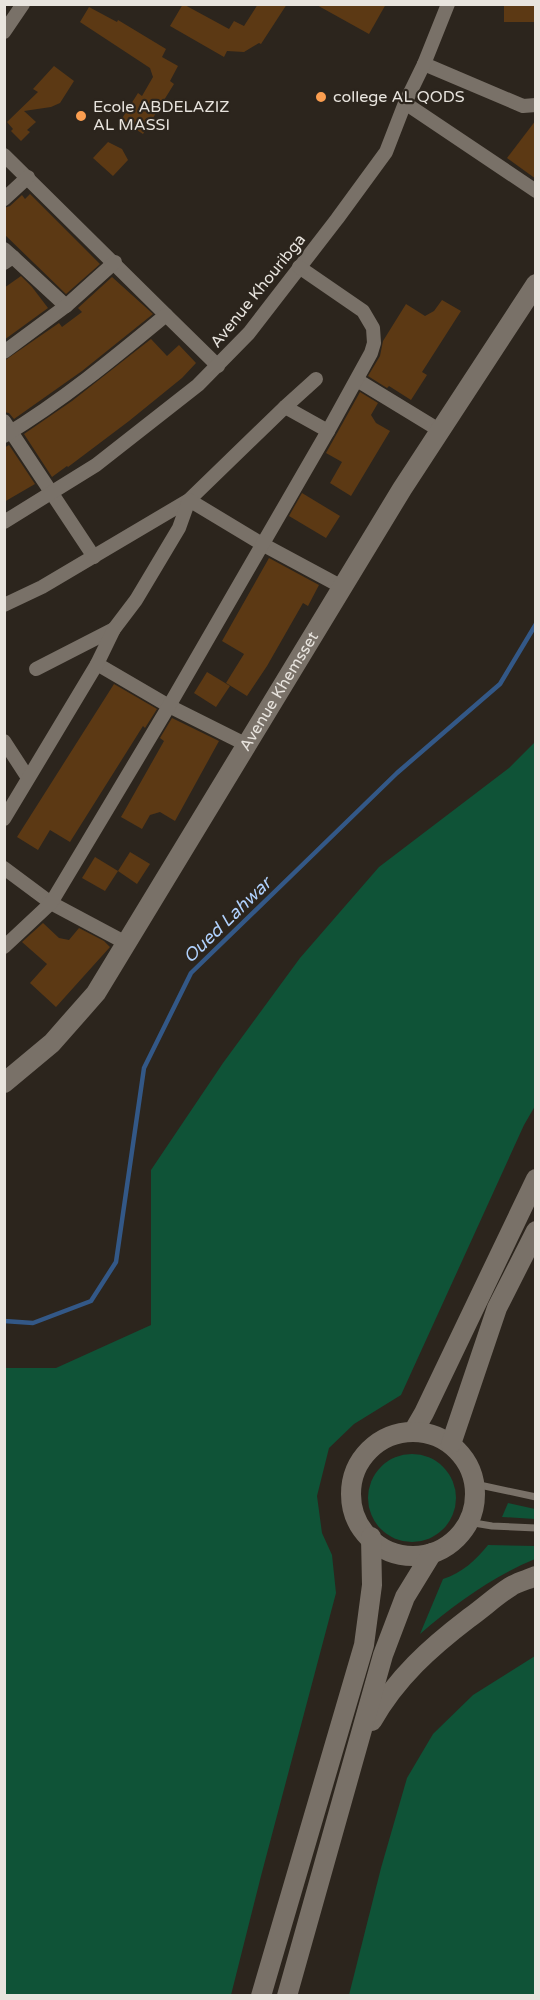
<svg xmlns="http://www.w3.org/2000/svg" width="540" height="2000" font-family="'Varela Round',sans-serif">
  <rect width="100%" height="100%" fill="#2c251d"/>
  <g fill="#0f5337">
    <polygon points="535,742 535,1106 524,1125 401,1395 354,1424 329,1448 317,1496 322,1533 332,1555 336,1593 261,1876 231,1995 5,1995 5,1368 56,1368 151,1325 151,1170 223,1063 300,958 379,867 509,768"/>
    <circle cx="412" cy="1498" r="44"/>
    <polygon points="508,1503 535,1509 535,1519 502,1517"/>
    <path d="M488 1545 535 1546V1559C492 1577 456 1603 420 1634L443 1579C462 1573 476 1560 488 1545Z"/>
    <polygon points="535,1656 535,1995 349,1995 381,1868 407,1778 433,1734 473,1695"/>
  </g>
  <g fill="none" stroke-linecap="round" stroke-linejoin="round">
    <polyline stroke="#335887" stroke-width="4.5" points="4,1321 33,1323 91,1301 116,1262 144,1068 191,973 397,773 500,684 536,624"/>
  </g>
  <g fill="#5c3914">
    <polygon points="183,4 229,29 234,21 244,26 258,4 287,4 261,44 259,43 244,52 227,51 224,57 170,26"/>
    <polygon points="315,4 386,4 369,34"/>
    <rect x="504" y="4" width="32" height="18"/>
    <polygon points="89,7 117,22 118,20 166,49 162,57 178,66 170,81 174,84 143,134 121,120 138,93 142,96 153,77 150,68 80,22"/>
    <polygon points="54,66 74,81 60,103 51,107 24,111 36,122 27,130 30,132 21,141 11,131 13,129 7,122 38,92 33,89"/>
    <polygon points="536,120 536,179 507,158"/>
    <polygon points="108,142 122,149 128,160 113,176 93,158"/>
    <polygon points="30,194 100,264 66,294 4,234 4,208 10,206 22,195 25,199"/>
    <polygon points="21,276 32,287 48,308 4,340 4,288"/>
    <polygon points="112,277 153,314 82,371 14,419 9,413 4,412 4,361 59,323 62,327 82,312 78,308"/>
    <polygon points="442,300 461,311 422,372 427,375 411,400 389,386 387,388 368,376 380,356 383,341 406,304 425,316 434,311"/>
    <polygon points="151,339 167,356 179,345 196,363 182,378 129,421 68,467 67,466 52,477 24,434 72,401"/>
    <polygon points="360,392 378,403 371,415 376,423 390,431 351,496 330,483 342,462 326,453"/>
    <polygon points="9,445 35,484 4,502 4,448"/>
    <polygon points="302,493 340,516 326,538 289,516"/>
    <polygon points="269,558 319,585 308,606 303,603 267,666 247,696 226,683 244,654 222,641"/>
    <polygon points="207,672 230,686 216,707 194,693"/>
    <polygon points="114,684 157,709 145,728 143,726 70,842 50,830 38,850 17,837"/>
    <polygon points="172,718 219,741 175,821 160,812 150,815 142,829 121,817 164,741 160,738"/>
    <polygon points="130,852 150,864 137,884 118,871"/>
    <polygon points="95,857 118,871 105,891 82,878"/>
    <polygon points="43,923 59,938 69,940 79,928 104,941 110,947 56,1007 30,983 47,964 22,942"/>
  </g>
  <g fill="none" stroke-linecap="round" stroke-linejoin="round">
    <g stroke="#797168" stroke-width="7">
      <polyline points="475,1484 536,1497"/>
      <polyline points="468,1522 492,1526 536,1528"/>
    </g>
    <g stroke="#797168" stroke-width="14">
      <polyline points="4,32 23,4"/>
      <polyline points="424,64 523,106 536,105"/>
      <polyline points="405,103 536,191"/>
      <polyline points="4,155 166,315"/>
      <polyline points="4,199 28,177"/>
      <polyline points="4,249 13,257 4,263"/>
      <polyline points="13,257 66,306"/>
      <polyline points="4,352 66,306 115,262"/>
      <polyline points="357,380 439,430"/>
      <polyline points="285,407 328,431"/>
      <polyline points="4,421 94,557"/>
      <path d="M4 436C62 401 114 358 166 315L218 366"/>
      <polyline points="4,522 96,465 198,385 249,333 337,219 386,152 405,103 424,64 448,4"/>
      <polyline points="4,605 42,587 189,500 285,407 316,379"/>
      <polyline points="97,664 169,706 247,745"/>
      <polyline points="36,669 114,629"/>
      <polyline points="4,741 28,778"/>
      <polyline points="4,819 97,664 114,629 136,600 179,528 189,500 262,544 342,587"/>
      <polyline points="4,868 51,903 126,943"/>
      <polyline points="4,947 51,903 169,706 328,431 371,353 374,343 373,328 363,311 299,267"/>
    </g>
    <g stroke="#797168" stroke-width="20">
      <path id="s1" d="M4 1083 52 1043 96 993 402 489 536 284"/>
      <polyline points="413,1432 424,1413 536,1179"/>
      <circle cx="413" cy="1494" r="62"/>
      <polyline points="451,1444 497,1308 536,1231"/>
      <path d="M372 1721C396 1678 431 1647 469 1618 483 1608 496 1596 510 1587 517 1582 527 1580 536 1576"/>
      <polyline points="261,1996 364,1645 372,1585 371,1537"/>
      <polyline points="287,1996 383,1655 405,1597 432,1553"/>
    </g>
  </g>
  <g fill="#fb9e50" stroke="#2c251d" stroke-width="2">
    <circle cx="321" cy="97" r="6"/>
    <circle cx="81" cy="116" r="6"/>
  </g>
  <g text-anchor="middle" dominant-baseline="central" stroke-width="4.5" stroke-linejoin="round" paint-order="stroke">
    <g font-size="16" fill="#e8e4de" stroke="#2c251d" text-anchor="start">
      <text x="333" y="97">college AL QODS</text>
      <text x="93" y="107">Ecole ABDELAZIZ<tspan x="93" dy="18">AL MASSI</tspan></text>
    </g>
    <g font-size="16" fill="#e8e4de" stroke="#2c251d">
      <text transform="translate(258 291) rotate(-51)">Avenue Khouribga</text>
      <text stroke="none"><textPath href="#s1" startOffset="482">Avenue Khemsset</textPath></text>
    </g>
    <g font-size="18" font-style="italic" fill="#b0d1fd" stroke="#2c251d">
      <text transform="translate(227 920) rotate(-44)">Oued Lahwar</text>
    </g>
  </g>
  <rect width="540" height="2000" fill="none" stroke="#e8e4de" stroke-width="12"/>
</svg>
